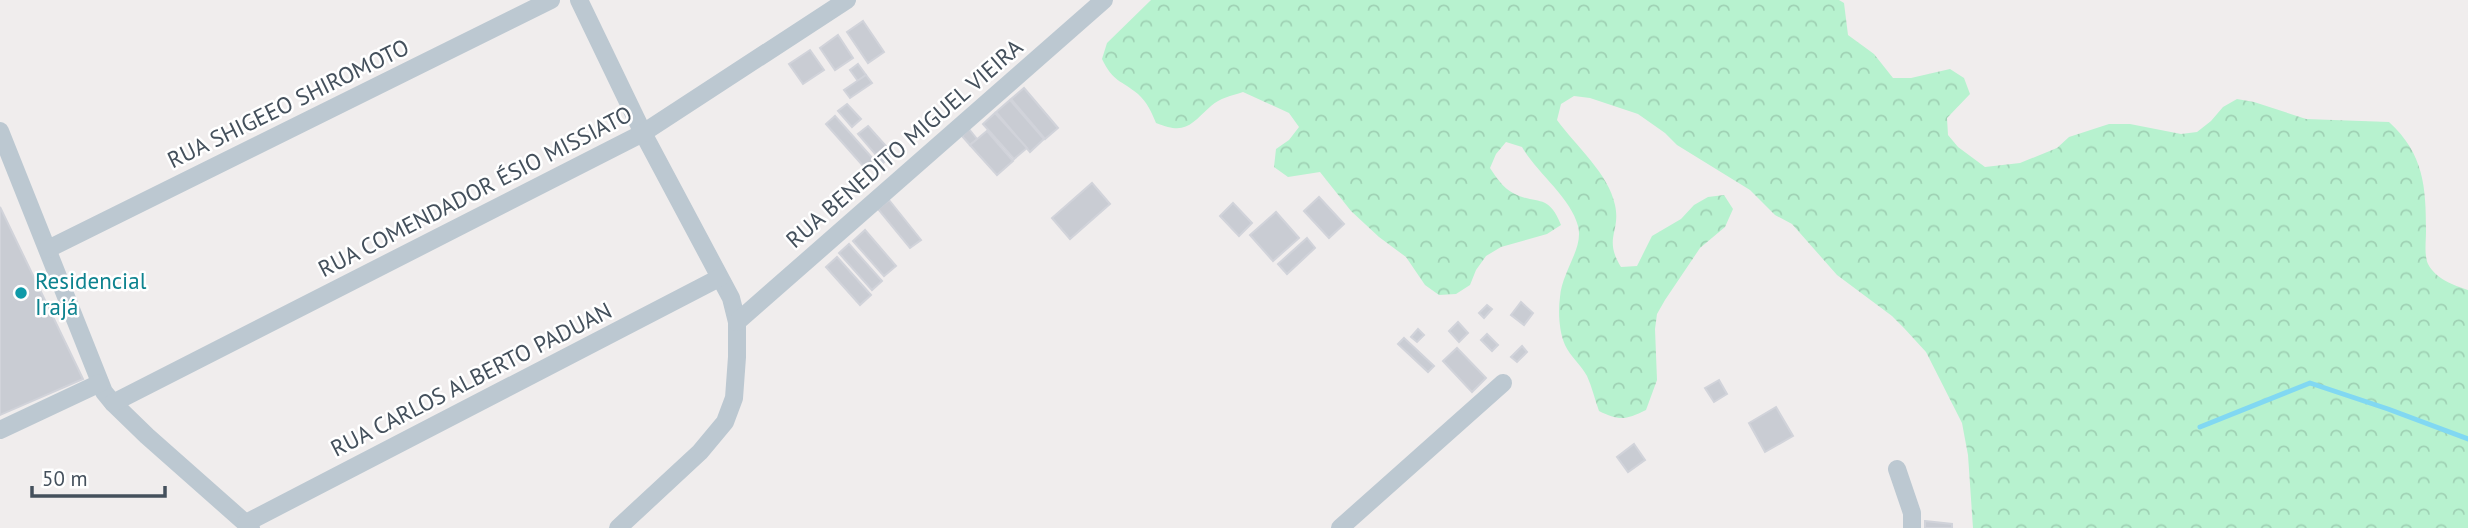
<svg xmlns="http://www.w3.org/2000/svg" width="2468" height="528" font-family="'PT Sans',sans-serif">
  <defs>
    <pattern id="forest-crowns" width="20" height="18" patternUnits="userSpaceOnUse" patternTransform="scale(1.75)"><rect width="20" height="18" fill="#b7f2cf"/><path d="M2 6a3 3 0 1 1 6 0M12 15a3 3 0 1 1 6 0" fill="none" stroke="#9fd1b4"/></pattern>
  </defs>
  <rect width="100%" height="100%" fill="#f0eded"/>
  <path fill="url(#forest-crowns)" d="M1151 0H1839L1844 3 1848 35 1874 54 1893 78H1911L1950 69 1964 78 1970 94 1947 118 1948 135 1958 147 1985 167 2020 163 2057 148 2069 137 2109 124H2130L2181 134 2197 132 2211 121 2223 107 2237 99 2254 102 2306 119 2389 122C2424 154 2426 187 2426 231 2426 241 2424 255 2428 264 2436 279 2453 285 2468 290V528H1973L1968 455 1962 423 1926 352 1904 328 1892 316 1837 275 1792 224 1775 215 1750 190 1677 145 1665 133 1638 114 1590 98 1574 96 1561 104 1557 120C1575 145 1609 174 1615 205 1621 232 1603 238 1621 267L1637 266 1652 236 1681 219 1694 205 1708 197 1724 195 1733 209 1725 227 1700 248 1665 300 1657 314 1655 329 1657 380 1646 410C1626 420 1619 421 1599 411 1595 400 1592 387 1587 376 1581 365 1570 356 1565 345 1559 331 1558 312 1560 297 1562 271 1584 248 1578 226 1571 198 1537 173 1522 147L1506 142 1496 154 1490 168C1496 177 1503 188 1513 193 1537 206 1548 192 1561 225L1547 234 1501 247 1486 256 1476 270 1470 285 1456 294 1439 295 1425 285 1406 257 1379 237 1351 211 1320 172 1288 177 1274 167 1276 149 1289 140 1299 127 1289 113 1243 92C1231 96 1220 98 1211 106 1190 125 1186 135 1156 123 1152 113 1147 102 1138 94 1121 80 1113 82 1102 59L1107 43Z"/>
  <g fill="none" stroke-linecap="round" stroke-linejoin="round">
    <polyline stroke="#81d8f2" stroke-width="5" points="2200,427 2310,383 2388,409 2468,439"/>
  </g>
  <g fill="#c9ccd3" stroke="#d1d3da" stroke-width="2">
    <polygon points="863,21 884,52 868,63 847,32"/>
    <polygon points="838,35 853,58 835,70 820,48"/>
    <polygon points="810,50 824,70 803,84 789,64"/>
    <polygon points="858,64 866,75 858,81 850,70"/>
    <polygon points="866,75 872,83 850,98 844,90"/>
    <polygon points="1024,88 1058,128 1045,139 1011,99"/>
    <polygon points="1010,100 1044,139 1030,152 996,112"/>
    <polygon points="847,104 861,119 852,127 838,111"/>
    <polygon points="995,113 1027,148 1014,159 983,124"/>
    <polygon points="835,116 874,160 865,168 826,124"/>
    <polygon points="868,126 893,154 883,163 858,134"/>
    <polygon points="969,129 977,139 970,145 962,136"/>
    <polygon points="987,131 1013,161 997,175 970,145"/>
    <polygon points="1092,183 1110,204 1070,239 1052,218"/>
    <polygon points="1319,197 1344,224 1329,238 1304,211"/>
    <polygon points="889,200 921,240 910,248 878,209"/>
    <polygon points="1233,203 1252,223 1239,236 1220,216"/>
    <polygon points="0,207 83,379 0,415"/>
    <polygon points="1276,212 1299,238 1273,261 1250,235"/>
    <polygon points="865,230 896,266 884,276 853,241"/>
    <polygon points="1307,238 1315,248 1287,274 1278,264"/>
    <polygon points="849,244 882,281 872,290 839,253"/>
    <polygon points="837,257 871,295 860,305 826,267"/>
    <polygon points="1521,302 1533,313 1524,325 1511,315"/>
    <polygon points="1487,305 1492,309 1484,318 1479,313"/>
    <polygon points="1458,322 1468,333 1459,342 1449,331"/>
    <polygon points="1418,329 1424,335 1417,342 1411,337"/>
    <polygon points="1487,334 1498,345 1492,351 1481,340"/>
    <polygon points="1404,338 1434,366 1428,372 1398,344"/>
    <polygon points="1522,346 1527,352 1517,362 1511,357"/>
    <polygon points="1457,348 1486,378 1472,392 1443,361"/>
    <polygon points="1719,380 1727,394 1714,402 1705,388"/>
    <polygon points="1776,407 1793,436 1765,452 1749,423"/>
    <polygon points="1634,444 1645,460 1628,472 1617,457"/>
    <polygon points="1925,521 1952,524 1952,528 1925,528"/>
  </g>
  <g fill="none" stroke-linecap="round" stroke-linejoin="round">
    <g stroke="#bcc8d1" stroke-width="18">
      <polyline points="579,0 643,133 731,298 737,322 737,357 734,398 725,422 700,452 618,528"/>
      <polyline points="0,131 104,392 113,403 147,436 251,528"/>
      <polyline points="48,249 551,0"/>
      <polyline points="737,322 1104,0"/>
      <polyline points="113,403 643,133 847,0"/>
      <polyline points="0,430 100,383"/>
      <polyline points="1897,469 1912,513 1912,528"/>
      <polyline points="246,523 719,278"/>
      <polyline points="1340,528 1503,383"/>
    </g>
  </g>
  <circle fill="#0f9aa8" stroke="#fff" stroke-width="2.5" cx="21" cy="293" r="7"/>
  <g text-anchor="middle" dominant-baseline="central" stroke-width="5" stroke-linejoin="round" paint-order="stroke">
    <g font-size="23" fill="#44505c" stroke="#fff">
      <text transform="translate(288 103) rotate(-26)">RUA SHIGEEO SHIROMOTO</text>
      <text transform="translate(904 143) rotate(-41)">RUA BENEDITO MIGUEL VIEIRA</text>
      <text transform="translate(475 191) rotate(-27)">RUA COMENDADOR ÉSIO MISSIATO</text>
      <text transform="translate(471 379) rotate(-27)">RUA CARLOS ALBERTO PADUAN</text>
    </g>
    <g font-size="23" fill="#0d838f" stroke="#fff" text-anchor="start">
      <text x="35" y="280">Residencial<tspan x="35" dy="26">Irajá</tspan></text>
    </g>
  </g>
  <path d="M32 486v10h133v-10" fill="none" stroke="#44505c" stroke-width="3.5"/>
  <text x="42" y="486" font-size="21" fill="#44505c" stroke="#ffffff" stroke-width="5" paint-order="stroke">50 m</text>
</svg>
